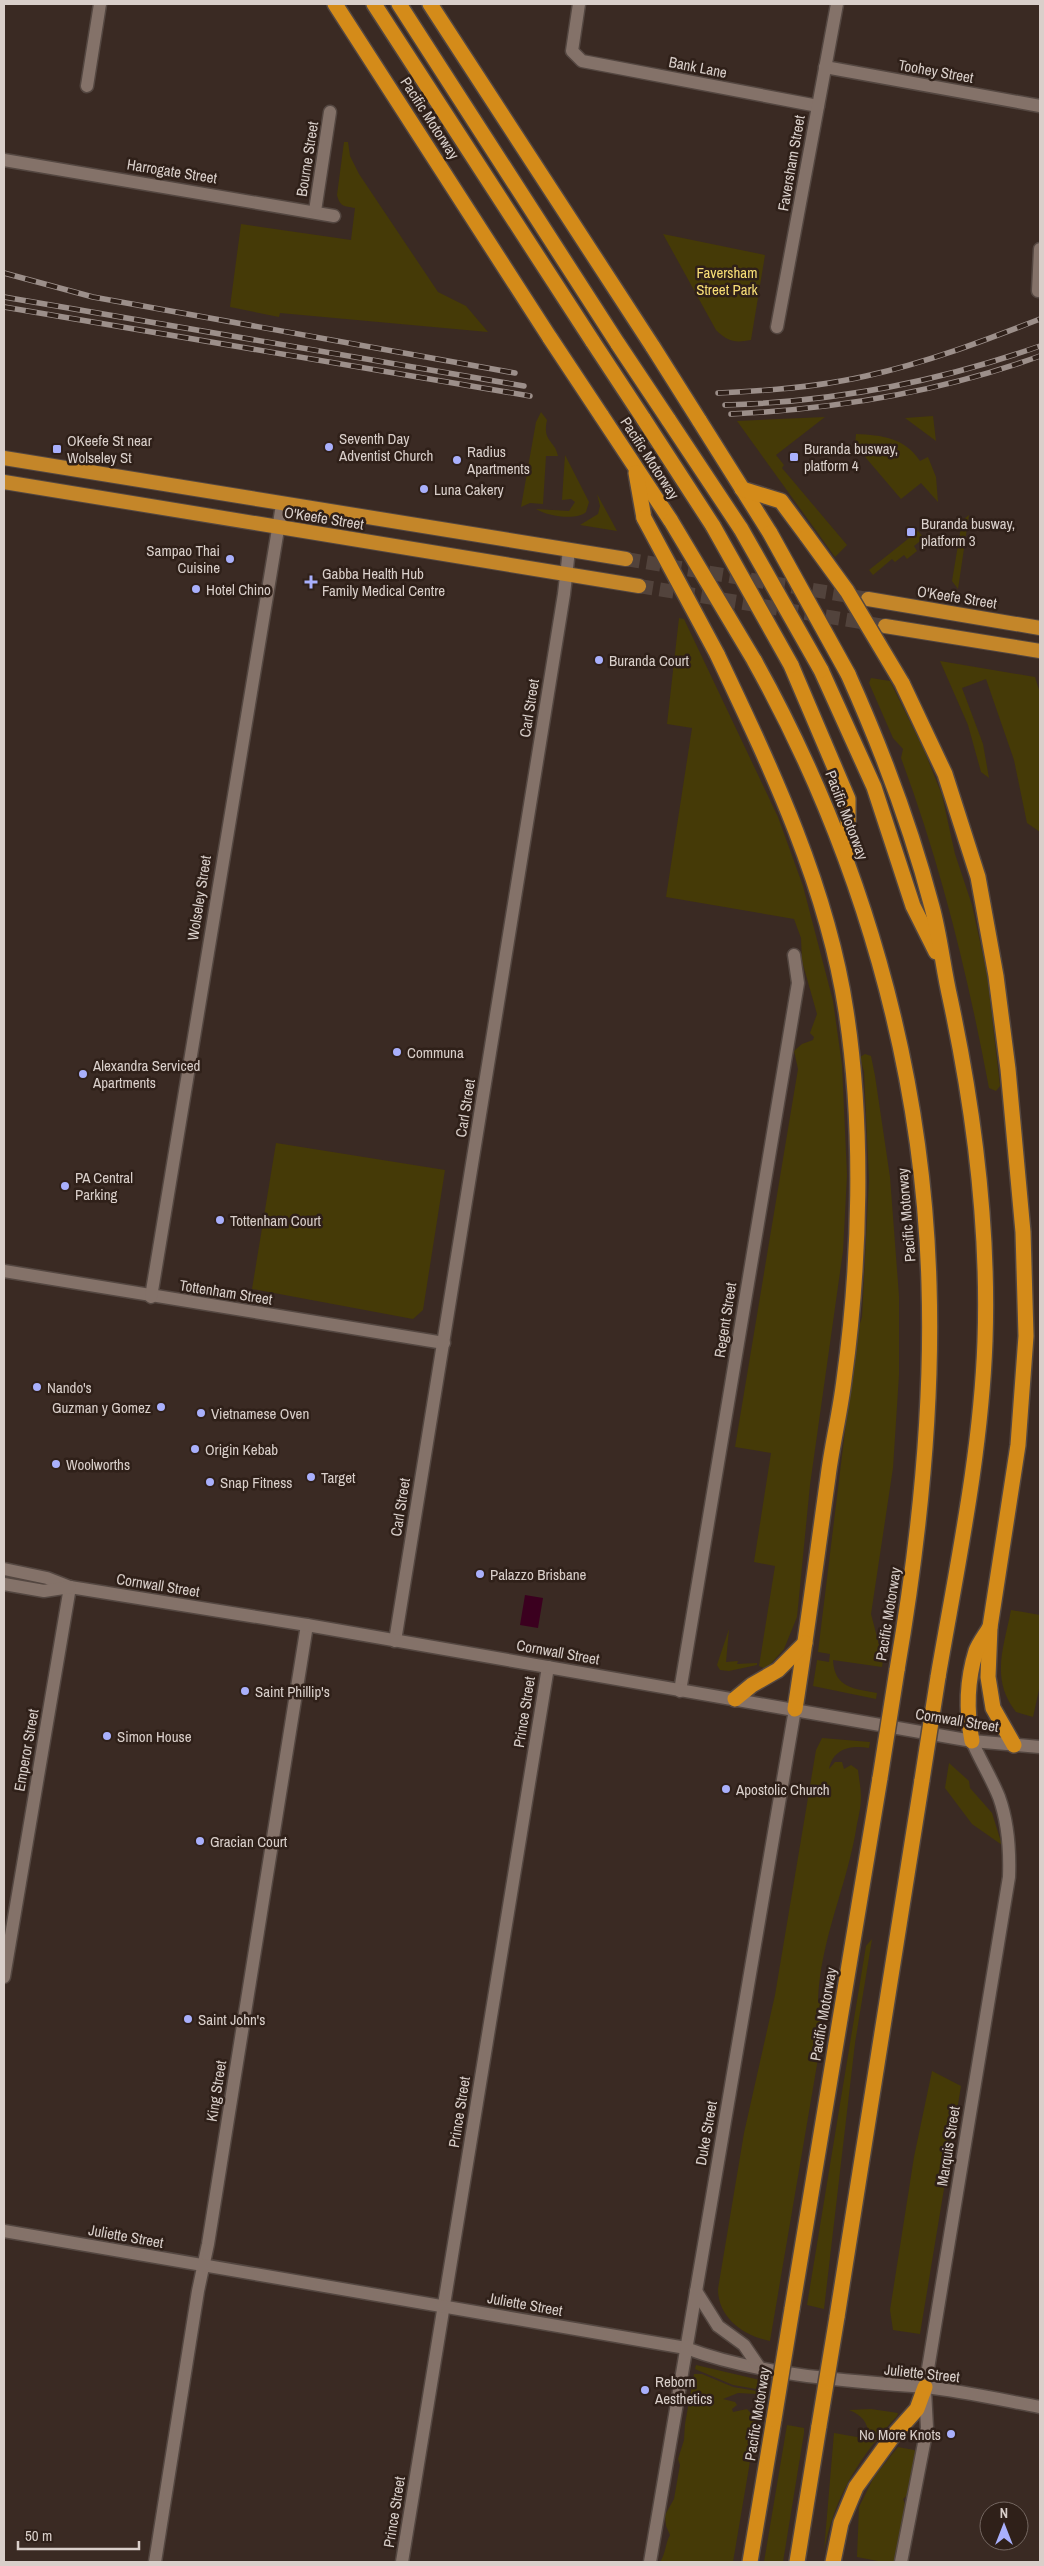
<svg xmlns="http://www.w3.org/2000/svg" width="1044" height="2566" font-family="'Archivo Narrow',sans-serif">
  <rect width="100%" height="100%" fill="#3a2a23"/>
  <g fill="#453a07">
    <path d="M344 142H348L350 156 359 174 438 292 466 306 488 332 280 313 279 317 230 307 241 224 351 240 355 208C344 206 340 207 337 195Z"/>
    <path d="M663 234 765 255 751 340C735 343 728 342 716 330Z"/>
    <path d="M541 412 547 420C542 442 555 440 558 456H546L543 504 530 503 521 507 536 422Z"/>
    <polygon points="933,416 936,441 905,418"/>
    <polygon points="825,417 776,455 784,465 782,468 847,545 835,557 737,421"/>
    <path d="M856 434C882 435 905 438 920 461L928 457 936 477 938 502 921 483 901 499 855 445Z"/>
    <path d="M565 455 589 502 586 512C576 521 547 516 536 509L569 511 575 502 571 499 562 500Z"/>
    <polygon points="597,494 617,531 580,525 598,514 600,506"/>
    <polygon points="969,515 958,589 952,581 961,527 959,523"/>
    <polygon points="918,531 924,538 914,546 917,551 907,559 904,555 895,562 892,559 873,575 869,570"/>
    <polygon points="679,618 684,619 778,817 803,886 833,1001 842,1065 847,1175 843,1251 810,1485 797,1617 784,1649 766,1669 759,1666 775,1566 754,1562 771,1453 735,1447 798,1069 794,1051 802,1044 813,1040 814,1037 810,1033 817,1014 802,961 801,938 794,919 666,897 692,728 667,724"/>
    <polygon points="940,661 1035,677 1040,693 1040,832 1027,823 1014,760 986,679 962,688 983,744 989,778 981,772 968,725"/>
    <path d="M871 678 890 681 924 750 942 795 955 854 972 905 987 974 1000 1086 996 1091 989 1088C968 976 941 865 901 758L903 749 893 738 869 683Z"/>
    <path d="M865 1054 871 1056 875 1076 890 1177 899 1296V1375L893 1468 871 1614 883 1660 882 1667 833 1660C834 1688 855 1689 877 1693L876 1699 813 1686 817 1660 829 1662 830 1654 818 1652 857 1333 862 1317 869 1180 864 1072 860 1057Z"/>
    <polygon points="276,1143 445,1170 423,1310 413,1319 252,1289"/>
    <path d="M1011 1610 1040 1615V1685L1033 1717 1016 1712C990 1679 1004 1647 1011 1610Z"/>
    <polygon points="729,1629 726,1662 738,1661 737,1664 757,1663 757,1665 729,1671 720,1670 717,1665"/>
    <path d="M822 1738 870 1742 869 1748C852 1745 833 1748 829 1769L835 1762H842L844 1769 851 1765 858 1770C859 1779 861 1789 861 1797 861 1806 859 1815 857 1824 848 1884 820 1939 818 2001L822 2004 820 2047 770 2341C744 2336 718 2318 718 2289L744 2133 775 1995 816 1750Z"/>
    <polygon points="949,1763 969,1781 970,1788 992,1813 1002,1845 972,1824 945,1788"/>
    <polygon points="872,1939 855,2043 824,2309 807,2305 866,1946"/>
    <polygon points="932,2071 961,2086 920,2334 893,2330 890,2310 914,2157"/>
    <polygon points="696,2365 764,2381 762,2390 733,2385 695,2369"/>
    <path d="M694 2374H702L733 2387 757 2391V2394L738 2393 723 2399 735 2402 737 2405 732 2409 733 2412 747 2409 757 2420 733 2562H660C666 2553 665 2544 670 2535L666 2526 665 2515 674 2499 680 2465 678 2459 684 2440 685 2424Z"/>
    <path d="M871 2409 898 2413 897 2416C860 2456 834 2497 824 2551L834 2433 868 2439C870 2424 862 2415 849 2410Z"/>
    <polygon points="787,2425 804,2428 804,2433 783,2562 764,2562"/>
    <polygon points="898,2447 914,2450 918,2454 913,2490 903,2499 906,2506 906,2521 901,2523 907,2534 900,2562 883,2562 857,2557 859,2507 874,2477"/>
  </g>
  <polygon fill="#3b001f" points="525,1595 543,1598 538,1628 520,1625"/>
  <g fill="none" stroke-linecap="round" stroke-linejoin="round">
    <g stroke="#52433c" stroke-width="14" stroke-dasharray="14 7" stroke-linecap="butt">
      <polyline points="626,559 868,599"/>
      <polyline points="639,586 885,626"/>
    </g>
    <g stroke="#544741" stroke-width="15">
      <g id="minor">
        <polyline points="579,4 572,51 582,61 818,106"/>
        <polyline points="825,67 1040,106"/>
        <polyline points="87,86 100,4"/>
        <polyline points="4,160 334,216"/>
        <polyline points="315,211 330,112"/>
        <polyline points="1038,291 1040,249"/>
        <polyline points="777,327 837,4"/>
        <polyline points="4,1271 444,1343"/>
        <polyline points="151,1297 282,505"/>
        <polyline points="680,1691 798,983 794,955"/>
        <polyline points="4,1977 70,1587"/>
        <polyline points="155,2562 198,2291 208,2244 307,1625"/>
        <polyline points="402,2562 548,1667"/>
        <polyline points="901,2562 927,2428 925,2390"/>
      </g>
    </g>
    <g stroke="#544741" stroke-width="15">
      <polyline id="tertiary" points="395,1641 564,594 569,550"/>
    </g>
    <g stroke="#544741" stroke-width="15">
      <g id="secondary">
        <polyline points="4,1569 47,1578 70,1587 307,1625 972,1741 1040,1747"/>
        <polyline points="4,1584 44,1591 70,1587"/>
        <path d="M4 2231 686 2348C757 2375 848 2381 924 2387 963 2391 1002 2400 1040 2407"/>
        <polyline points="696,2291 718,2326 744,2345 759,2367"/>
        <path d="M925 2387 1009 1877C1010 1850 1008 1822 999 1797 991 1777 980 1760 972 1741"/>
        <polyline points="650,2562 795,1709"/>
      </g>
    </g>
    <g stroke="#544741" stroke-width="16">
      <g id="trunk">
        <polyline points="4,458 626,559"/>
        <polyline points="4,482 639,586"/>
        <polyline points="868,599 1040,628"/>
        <polyline points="885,626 1040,651"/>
      </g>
    </g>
    <g stroke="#544741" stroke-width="18">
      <g id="motorway">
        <polyline points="335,4 550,338"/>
        <polyline points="374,4 593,342"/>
        <polyline points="399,4 618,344"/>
        <polyline points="430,4 653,347"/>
        <polyline points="601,415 671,521"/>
        <polyline points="643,418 713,526"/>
        <polyline points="668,419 741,529"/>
        <polyline points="699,420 770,533"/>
        <polyline points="636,473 644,518"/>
        <polyline points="742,489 781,501 807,536"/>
        <path d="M717 654C771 768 827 885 846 1011 864 1127 860 1264 844 1380 840 1413 832 1445 828 1477 817 1555 807 1632 795 1709"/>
        <path d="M754 660C860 850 923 1066 929 1284 933 1413 919 1542 897 1670"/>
        <polyline points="791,665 848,799 848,854"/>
        <polyline points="821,670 874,787 913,906 936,952"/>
        <path d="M848 674C882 750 911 827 932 907 940 936 943 968 950 998 974 1110 989 1225 985 1341 981 1454 957 1566 938 1677"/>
        <polyline points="902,683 945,774 978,877 996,976 1008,1069 1023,1232 1026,1336 1018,1445 990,1627 988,1677 993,1708 1014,1745"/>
        <polyline points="735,1699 752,1685 778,1670 805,1643"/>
        <path d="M972 1741C966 1711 967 1680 976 1651 979 1643 986 1634 990 1627"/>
        <polyline points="792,2309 880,1778"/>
        <polyline points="837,2317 922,1780"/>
        <polyline points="750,2562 774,2419"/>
        <polyline points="797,2562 819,2426"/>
        <polyline points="833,2562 841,2523 856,2487 893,2436 917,2409 925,2387"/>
      </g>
    </g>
    <use href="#minor" stroke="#847269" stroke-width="12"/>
    <use href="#tertiary" stroke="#847269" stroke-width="12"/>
    <use href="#secondary" stroke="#847269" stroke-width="12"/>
    <use href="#trunk" stroke="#c48629" stroke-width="14"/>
    <use href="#motorway" stroke="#d48b19" stroke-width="15"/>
    <g stroke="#9c8f8a" stroke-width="5.5">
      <g id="rail">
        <polyline points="4,273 93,297 515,373"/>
        <polyline points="4,297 524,386"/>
        <polyline points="4,307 530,396"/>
        <path d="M718 393C768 391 818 387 866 376 926 363 983 341 1040 319"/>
        <path d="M725 405C833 402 938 382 1040 346"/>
        <path d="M731 414C836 409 940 392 1040 356"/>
      </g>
    </g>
    <use href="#rail" stroke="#2f2019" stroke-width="4" stroke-dasharray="11" stroke-linecap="butt"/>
    <g stroke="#544741" stroke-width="18" stroke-linecap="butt">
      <g id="motorway-bridge">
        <polyline points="550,338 601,415"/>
        <polyline points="593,342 643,418"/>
        <polyline points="618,344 668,419"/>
        <polyline points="653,347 699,420"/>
        <polyline points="644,518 717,654"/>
        <polyline points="671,521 754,660"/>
        <polyline points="713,526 791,665"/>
        <polyline points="741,529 821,670"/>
        <polyline points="770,533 848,674"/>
        <polyline points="807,536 847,591 902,683"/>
        <polyline points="880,1778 897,1670"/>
        <polyline points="922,1780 938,1677"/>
        <polyline points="774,2419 792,2309"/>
        <polyline points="819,2426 837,2317"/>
      </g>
    </g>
    <use href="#motorway-bridge" stroke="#d48b19" stroke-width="15"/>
  </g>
  <g fill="#a9b0fc" stroke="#2f2019" stroke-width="2">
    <circle cx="329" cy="447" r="5"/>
    <rect x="52" y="444" width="10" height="10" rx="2.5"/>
    <rect x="789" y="452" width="10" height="10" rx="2.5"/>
    <circle cx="457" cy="460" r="5"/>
    <circle cx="424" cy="489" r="5"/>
    <rect x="906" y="527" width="10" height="10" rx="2.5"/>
    <circle cx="230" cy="559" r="5"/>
    <path d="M308.5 574.5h5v5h5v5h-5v5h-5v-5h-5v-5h5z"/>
    <circle cx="196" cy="589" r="5"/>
    <circle cx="599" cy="660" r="5"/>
    <circle cx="397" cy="1052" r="5"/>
    <circle cx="83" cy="1074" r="5"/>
    <circle cx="65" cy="1186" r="5"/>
    <circle cx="220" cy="1220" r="5"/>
    <circle cx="37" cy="1387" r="5"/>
    <circle cx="161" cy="1407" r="5"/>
    <circle cx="201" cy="1413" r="5"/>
    <circle cx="195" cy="1449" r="5"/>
    <circle cx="56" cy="1464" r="5"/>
    <circle cx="311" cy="1477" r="5"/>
    <circle cx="210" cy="1482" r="5"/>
    <circle cx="480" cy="1574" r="5"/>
    <circle cx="245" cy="1691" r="5"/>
    <circle cx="107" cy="1736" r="5"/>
    <circle cx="726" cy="1789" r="5"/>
    <circle cx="200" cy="1841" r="5"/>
    <circle cx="188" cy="2019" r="5"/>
    <circle cx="645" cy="2390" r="5"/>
    <circle cx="951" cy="2434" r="5"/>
  </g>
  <g text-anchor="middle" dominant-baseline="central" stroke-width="5" stroke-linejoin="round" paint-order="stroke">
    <g font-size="15" fill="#d9cfca" stroke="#2f2019">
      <text transform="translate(698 67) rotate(11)">Bank Lane</text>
      <text transform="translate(936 71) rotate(10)">Toohey Street</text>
      <text transform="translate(430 118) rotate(57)">Pacific Motorway</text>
      <text transform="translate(307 159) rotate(-81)">Bourne Street</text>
      <text transform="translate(791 163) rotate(-80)">Faversham Street</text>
      <text transform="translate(172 171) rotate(9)">Harrogate Street</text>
      <text transform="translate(650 458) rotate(57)">Pacific Motorway</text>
      <text transform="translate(324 518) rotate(9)">O'Keefe Street</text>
      <text transform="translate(957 597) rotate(9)">O'Keefe Street</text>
      <text transform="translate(529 708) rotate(-81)">Carl Street</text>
      <text transform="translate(847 815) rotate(69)">Pacific Motorway</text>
      <text transform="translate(199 898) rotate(-81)">Wolseley Street</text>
      <text transform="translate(465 1108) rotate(-81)">Carl Street</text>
      <text transform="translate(906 1215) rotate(-95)">Pacific Motorway</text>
      <text transform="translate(226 1292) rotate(9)">Tottenham Street</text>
      <text transform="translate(725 1320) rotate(-81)">Regent Street</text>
      <text transform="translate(400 1507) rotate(-81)">Carl Street</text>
      <text transform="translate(158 1585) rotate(9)">Cornwall Street</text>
      <text transform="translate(888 1614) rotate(-81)">Pacific Motorway</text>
      <text transform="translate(558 1652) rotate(10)">Cornwall Street</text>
      <text transform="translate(524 1712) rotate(-81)">Prince Street</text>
      <text transform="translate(957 1720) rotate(9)">Cornwall Street</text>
      <text transform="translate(26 1750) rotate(-80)">Emperor Street</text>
      <text transform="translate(823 2014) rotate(-80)">Pacific Motorway</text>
      <text transform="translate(216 2091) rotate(-81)">King Street</text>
      <text transform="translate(459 2112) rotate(-81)">Prince Street</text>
      <text transform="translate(706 2133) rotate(-80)">Duke Street</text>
      <text transform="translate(948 2146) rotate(-81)">Marquis Street</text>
      <text transform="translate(126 2236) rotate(10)">Juliette Street</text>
      <text transform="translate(525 2304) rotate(10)">Juliette Street</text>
      <text transform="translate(922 2373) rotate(6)">Juliette Street</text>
      <text transform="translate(757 2414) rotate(-81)">Pacific Motorway</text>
      <text transform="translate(394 2512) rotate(-81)">Prince Street</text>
    </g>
    <g font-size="15" fill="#f8de76" stroke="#2f2019">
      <text x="727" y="272">Faversham<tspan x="727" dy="17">Street Park</tspan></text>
    </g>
    <g font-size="15" fill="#d9cfca" stroke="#2f2019" text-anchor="start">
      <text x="339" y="438">Seventh Day<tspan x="339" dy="17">Adventist Church</tspan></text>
      <text x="67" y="440">OKeefe St near<tspan x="67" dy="17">Wolseley St</tspan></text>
      <text x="804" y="448">Buranda busway,<tspan x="804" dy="17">platform 4</tspan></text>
      <text x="467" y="451">Radius<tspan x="467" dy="17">Apartments</tspan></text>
      <text x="434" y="489">Luna Cakery</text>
      <text x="921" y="523">Buranda busway,<tspan x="921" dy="17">platform 3</tspan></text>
      <text x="220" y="550" text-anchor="end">Sampao Thai<tspan x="220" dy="17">Cuisine</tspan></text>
      <text x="322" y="573">Gabba Health Hub<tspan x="322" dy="17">Family Medical Centre</tspan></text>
      <text x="206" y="589">Hotel Chino</text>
      <text x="609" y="660">Buranda Court</text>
      <text x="407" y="1052">Communa</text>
      <text x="93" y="1065">Alexandra Serviced<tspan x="93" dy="17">Apartments</tspan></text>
      <text x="75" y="1177">PA Central<tspan x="75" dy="17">Parking</tspan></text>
      <text x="230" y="1220">Tottenham Court</text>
      <text x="47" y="1387">Nando's</text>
      <text x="151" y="1407" text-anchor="end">Guzman y Gomez</text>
      <text x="211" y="1413">Vietnamese Oven</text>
      <text x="205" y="1449">Origin Kebab</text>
      <text x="66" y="1464">Woolworths</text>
      <text x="321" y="1477">Target</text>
      <text x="220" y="1482">Snap Fitness</text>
      <text x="490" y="1574">Palazzo Brisbane</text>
      <text x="255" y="1691">Saint Phillip's</text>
      <text x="117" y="1736">Simon House</text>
      <text x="736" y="1789">Apostolic Church</text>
      <text x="210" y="1841">Gracian Court</text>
      <text x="198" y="2019">Saint John's</text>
      <text x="655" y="2381">Reborn<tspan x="655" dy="17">Aesthetics</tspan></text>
      <text x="941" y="2434" text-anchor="end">No More Knots</text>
    </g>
  </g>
  <rect width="1044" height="2566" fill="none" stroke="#d9cfca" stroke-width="10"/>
  <g transform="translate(1004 2526)"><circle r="24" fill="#2f2019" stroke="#736660"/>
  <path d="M0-4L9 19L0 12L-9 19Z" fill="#a9b0fc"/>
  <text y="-8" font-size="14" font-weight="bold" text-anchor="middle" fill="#d9cfca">N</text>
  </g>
  <path d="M18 2541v8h121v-8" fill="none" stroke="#d9cfca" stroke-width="2.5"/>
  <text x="25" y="2541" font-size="15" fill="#d9cfca" stroke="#2f2019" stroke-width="4" paint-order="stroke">50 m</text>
</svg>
